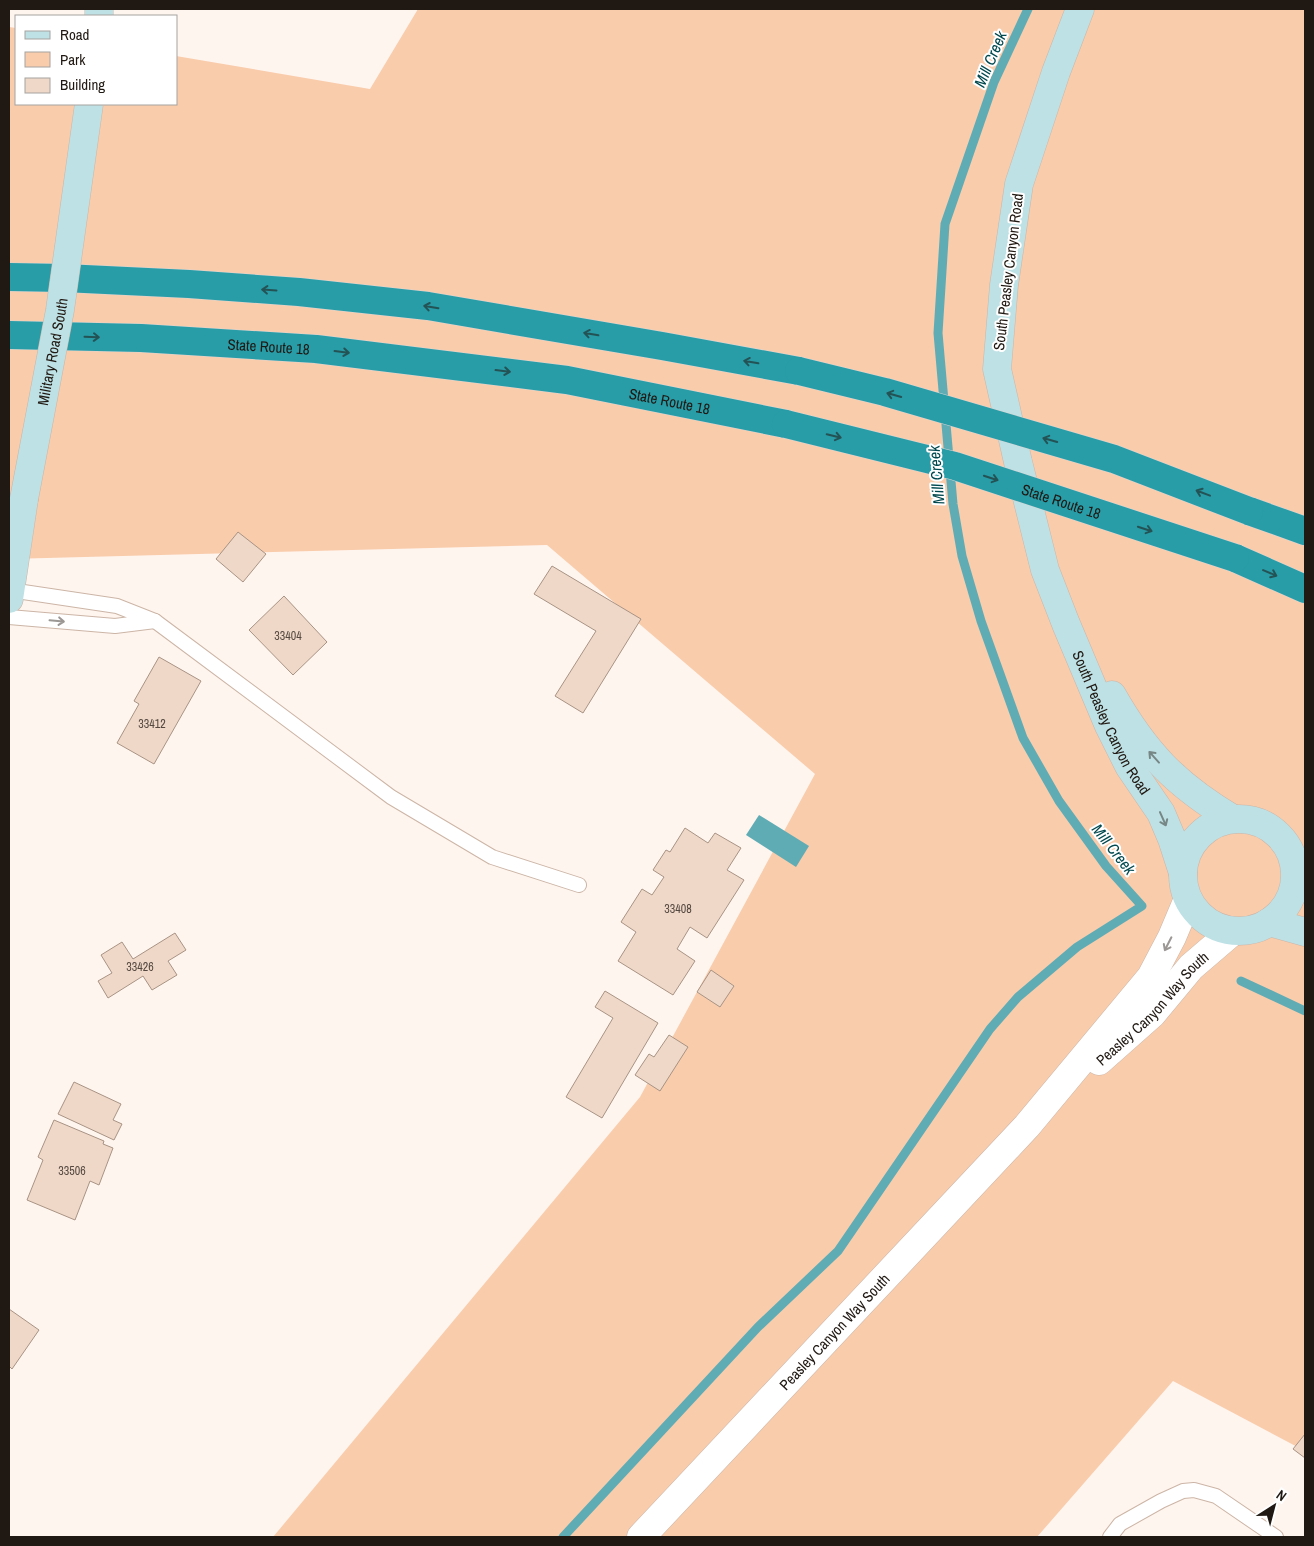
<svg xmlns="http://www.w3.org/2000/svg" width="1314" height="1546" font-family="'Archivo Narrow',sans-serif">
  <rect width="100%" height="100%" fill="#fff5ef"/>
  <polygon fill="#f9ccac" points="418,9 1305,9 1305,1451 1173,1381 1037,1537 273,1537 640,1097 815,774 547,545 9,559 9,27 16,28 16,104 176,104 176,56 370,89"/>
  <polygon fill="#60acb5" points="759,815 809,846 796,867 746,835"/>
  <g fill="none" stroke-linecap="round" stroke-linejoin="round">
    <g stroke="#60acb5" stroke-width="9">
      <polyline points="1241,981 1305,1011"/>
      <polyline points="563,1537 758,1327 838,1251 990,1029 1018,997 1077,947 1142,906 1106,866 1059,801 1023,738 981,621 962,556 953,504 938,333 945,224 994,82 1028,9"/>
    </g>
  </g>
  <g fill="#efd8c8" stroke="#a89384">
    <polygon points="238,532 266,554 243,582 216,559"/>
    <polygon points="552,566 641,619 583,713 555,696 596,631 534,594"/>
    <polygon points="284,596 327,642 293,675 249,630"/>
    <polygon points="159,657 201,681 154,764 117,743 139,704 134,701"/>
    <polygon points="685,828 708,843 715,833 741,848 727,870 744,880 707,938 690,927 677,949 695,961 673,995 618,961 636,932 621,922 642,889 652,895 664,877 653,870 666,850 670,852"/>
    <polygon points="175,933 186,950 168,961 177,975 152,990 143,976 108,998 98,981 112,973 101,955 122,942 133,959"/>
    <polygon points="711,970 734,986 720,1007 697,992"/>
    <polygon points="605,991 658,1023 602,1118 566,1097 613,1018 595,1007"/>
    <polygon points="669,1035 688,1047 660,1091 635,1075 649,1054 654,1057"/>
    <polygon points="74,1082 121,1104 113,1120 122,1124 114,1140 58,1114"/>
    <polygon points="54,1120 104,1141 103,1144 113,1148 99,1185 90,1181 75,1220 27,1200 43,1160 38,1157"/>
    <polygon points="9,1309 39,1330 12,1369 9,1366"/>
    <polygon points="1305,1434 1305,1458 1293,1449"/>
  </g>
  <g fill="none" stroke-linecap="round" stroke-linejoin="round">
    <g stroke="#ccb5a6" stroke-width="16">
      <g id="service">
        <polyline points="9,617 115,626 155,621 117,606 10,590"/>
        <polyline points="155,621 391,797 492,857 579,885"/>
        <polyline points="1110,1537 1120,1524 1161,1501 1183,1491 1194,1490 1216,1496 1276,1537"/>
      </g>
    </g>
    <g stroke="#ccb5a6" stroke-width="29">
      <g id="tertiary">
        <path id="s1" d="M1099 1061 1152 1014 1191 967 1233 931"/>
        <path id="s2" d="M641 1537 1027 1126 1151 977 1172 937 1188 899"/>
      </g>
    </g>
    <g stroke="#ccb5a6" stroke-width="29">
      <g id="secondary">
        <path id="s3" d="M1080 9 1056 72 1019 184 1004 285 997 369 1018 462 1045 570 1066 624 1109 726 1129 766 1161 813 1172 839 1183 873"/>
        <polyline points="99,16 99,9"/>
        <polyline points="9,599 24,499"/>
        <path d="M1112 695C1145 753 1176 785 1233 819"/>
        <circle cx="1239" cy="875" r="56"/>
        <polyline points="1269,922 1305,932"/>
      </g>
    </g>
    <g stroke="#d7d5d4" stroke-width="29">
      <g id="motorway">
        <polyline points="9,277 64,278 189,284 299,292 428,306 662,346 799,371"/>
        <path id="s4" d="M9 335 141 338 316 349 567 380 786 424"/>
        <polyline points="1249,511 1305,531"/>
        <polyline points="1235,558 1305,589"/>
      </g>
    </g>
    <use href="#service" stroke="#fff" stroke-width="14"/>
    <use href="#tertiary" stroke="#fff" stroke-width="28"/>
    <use href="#secondary" stroke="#bee1e5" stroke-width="28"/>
    <use href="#motorway" stroke="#289ca7" stroke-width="28"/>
    <g stroke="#ccb5a6" stroke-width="29" stroke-linecap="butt">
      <g id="secondary-bridge">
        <path id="s5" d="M24 499 60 310 89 104"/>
      </g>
    </g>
    <g stroke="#d7d5d4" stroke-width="29" stroke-linecap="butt">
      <g id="motorway-bridge">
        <polyline points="799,371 885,392 1114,459 1249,511"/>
        <path id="s6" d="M786 424 955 466 1235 558"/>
      </g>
    </g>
    <use href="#secondary-bridge" stroke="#bee1e5" stroke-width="28"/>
    <use href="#motorway-bridge" stroke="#289ca7" stroke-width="28"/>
  </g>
  <defs><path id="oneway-shaft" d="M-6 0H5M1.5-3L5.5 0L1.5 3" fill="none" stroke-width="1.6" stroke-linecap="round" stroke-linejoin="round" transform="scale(1.25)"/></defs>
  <g stroke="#245355">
    <use href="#oneway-shaft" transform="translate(269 290) rotate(-176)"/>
    <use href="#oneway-shaft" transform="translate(431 307) rotate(-171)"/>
    <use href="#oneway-shaft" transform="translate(591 334) rotate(-170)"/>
    <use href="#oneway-shaft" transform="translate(92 337) rotate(2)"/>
    <use href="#oneway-shaft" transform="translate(342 352) rotate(7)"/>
    <use href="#oneway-shaft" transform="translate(751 362) rotate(-170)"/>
    <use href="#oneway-shaft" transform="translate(503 371) rotate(7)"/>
    <use href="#oneway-shaft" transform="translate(894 395) rotate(-164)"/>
    <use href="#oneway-shaft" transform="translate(834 436) rotate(14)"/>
    <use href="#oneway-shaft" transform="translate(1050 440) rotate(-164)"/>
    <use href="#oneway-shaft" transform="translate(991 478) rotate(18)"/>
    <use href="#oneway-shaft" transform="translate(1203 493) rotate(-159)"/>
    <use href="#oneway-shaft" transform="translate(1145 529) rotate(18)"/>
    <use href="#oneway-shaft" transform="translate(1270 573) rotate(23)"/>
  </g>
  <g stroke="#9b9794">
    <use href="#oneway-shaft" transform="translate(57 621) rotate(5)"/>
    <use href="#oneway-shaft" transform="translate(1168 944) rotate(117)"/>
  </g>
  <g stroke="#778786">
    <use href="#oneway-shaft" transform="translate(1154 757) rotate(-132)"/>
    <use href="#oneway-shaft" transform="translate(1163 819) rotate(66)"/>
  </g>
  <g text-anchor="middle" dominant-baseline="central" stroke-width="4" stroke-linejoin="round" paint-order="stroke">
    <g font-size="12" fill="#544840">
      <text x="288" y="636">33404</text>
      <text x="152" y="724">33412</text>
      <text x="678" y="909">33408</text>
      <text x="140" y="967">33426</text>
      <text x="72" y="1171">33506</text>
    </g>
    <g font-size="15" fill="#201812" stroke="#fff">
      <text transform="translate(1008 272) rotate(-83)">South Peasley Canyon Road</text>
      <text stroke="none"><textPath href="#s4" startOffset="260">State Route 18</textPath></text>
      <text stroke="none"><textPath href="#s5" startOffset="150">Military Road South</textPath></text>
      <text stroke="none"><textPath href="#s4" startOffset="665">State Route 18</textPath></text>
      <text stroke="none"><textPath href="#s6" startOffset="286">State Route 18</textPath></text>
      <text stroke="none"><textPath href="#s3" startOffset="745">South Peasley Canyon Road</textPath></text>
      <text stroke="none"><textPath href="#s1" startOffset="75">Peasley Canyon Way South</textPath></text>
      <text stroke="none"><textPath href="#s2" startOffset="282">Peasley Canyon Way South</textPath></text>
    </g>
    <g font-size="16" font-style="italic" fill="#00484e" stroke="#fff">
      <text transform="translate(990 59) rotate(-67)">Mill Creek</text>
      <text transform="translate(936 475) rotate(-95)">Mill Creek</text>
      <text transform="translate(1114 849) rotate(52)">Mill Creek</text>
    </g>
  </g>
  <rect width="1314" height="1546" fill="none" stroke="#201812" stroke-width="20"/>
  <rect x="15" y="15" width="162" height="90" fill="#ffffff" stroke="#a6a3a0"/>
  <rect x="25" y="31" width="25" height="8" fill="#bee1e5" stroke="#a6a3a0"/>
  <text x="60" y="40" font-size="15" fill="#201812">Road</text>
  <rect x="25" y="52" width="25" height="15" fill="#f9ccac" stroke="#a6a3a0"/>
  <text x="60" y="65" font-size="15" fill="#201812">Park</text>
  <rect x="25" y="78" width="25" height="15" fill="#efd8c8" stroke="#a6a3a0"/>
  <text x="60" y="90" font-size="15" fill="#201812">Building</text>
  <g transform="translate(1274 1506) rotate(36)" stroke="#ffffff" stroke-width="4" paint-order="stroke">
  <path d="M0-4L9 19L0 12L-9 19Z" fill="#201812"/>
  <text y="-8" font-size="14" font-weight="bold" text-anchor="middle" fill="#201812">N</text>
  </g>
</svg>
